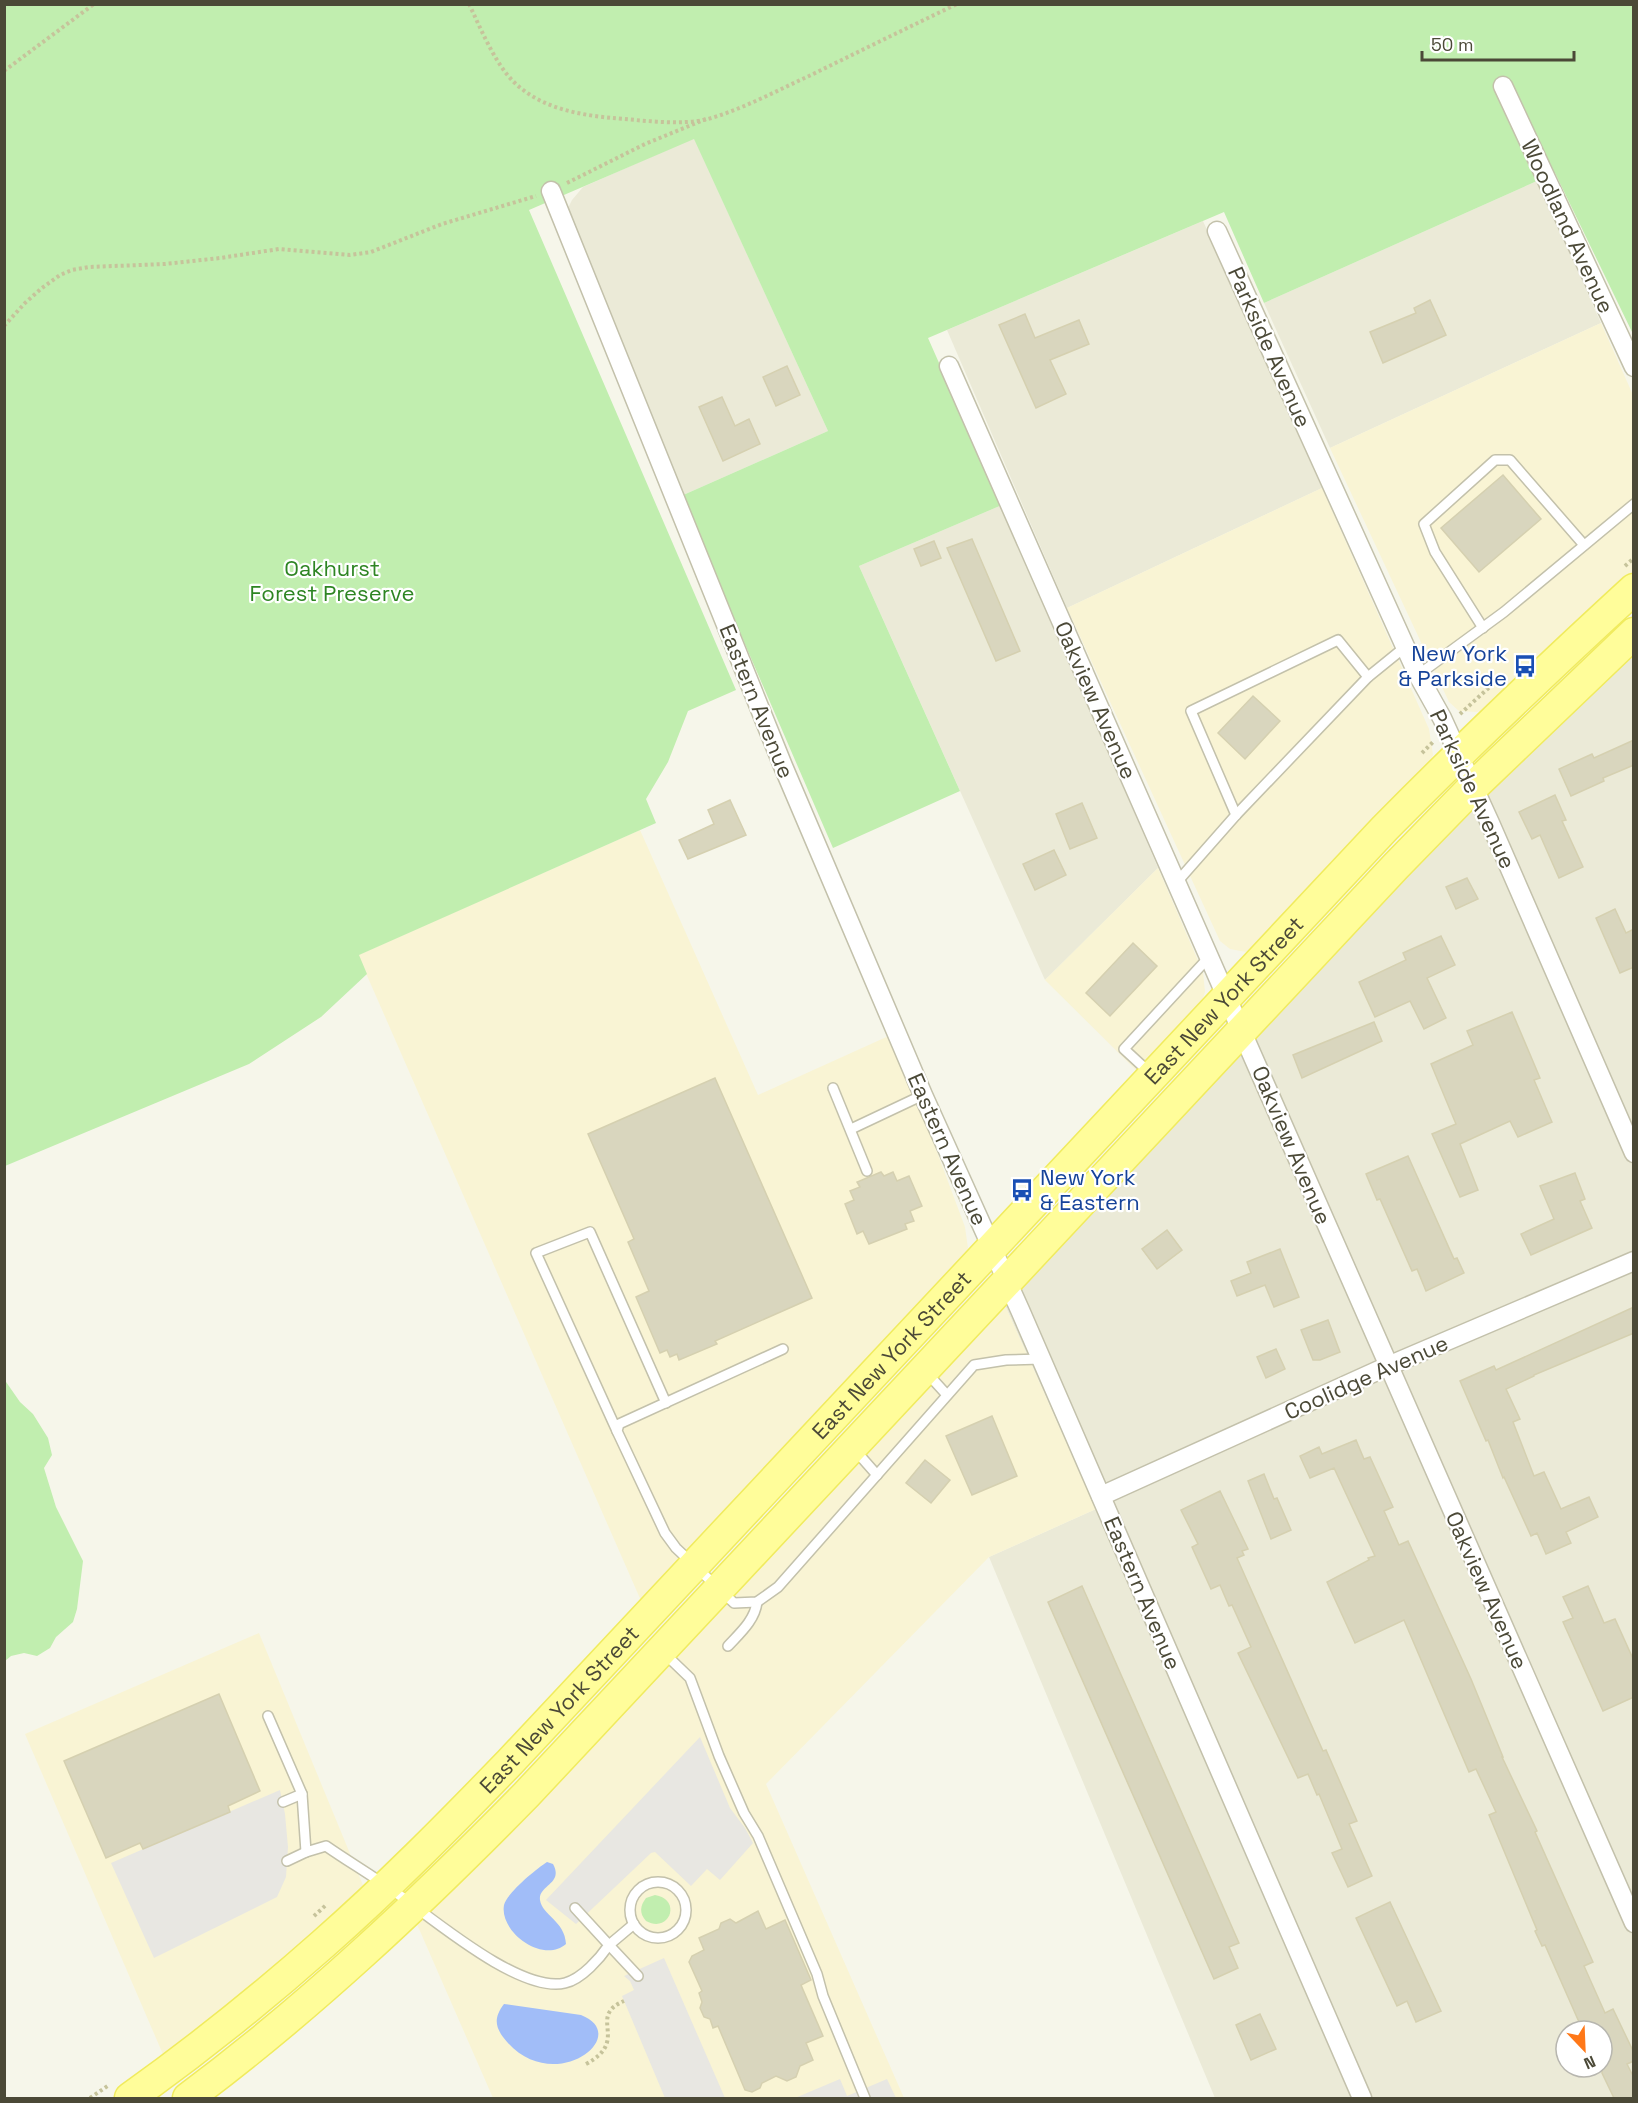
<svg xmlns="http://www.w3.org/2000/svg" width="1638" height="2103" font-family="'Space Grotesk',sans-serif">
  <rect width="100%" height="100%" fill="#f6f6ea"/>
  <g fill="#ebead7" fill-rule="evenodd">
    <polygon points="694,138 828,431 681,496 566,212 572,200 583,187"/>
    <polygon points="1537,181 1601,323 1330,448 1264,303"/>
    <polygon points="1203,221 1322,488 1067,608 947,330"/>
    <polygon points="1002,505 1158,868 1045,980 859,566"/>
    <path d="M1633 650V2098H1215L989 1557 1096 1509 1003 1301 1400 878ZM1566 2031H1602V2067H1566Z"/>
  </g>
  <g fill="#f9f4d4">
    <polygon points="1601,323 1633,395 1633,574 1486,709 1477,712 1459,711 1449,702 1330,448"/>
    <polygon points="1322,488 1429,729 1433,755 1423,773 1261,944 1246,952 1230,949 1220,941 1067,608"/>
    <polygon points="640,830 758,1095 893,1034 965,1227 968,1248 961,1263 642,1603 358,955"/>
    <polygon points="1158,868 1203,972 1205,992 1200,1007 1139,1073 1045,980"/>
    <polygon points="1003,1301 1096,1509 989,1557 766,1784 904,2098 493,2098 416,1922"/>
    <polygon points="259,1633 365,1890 165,2059 25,1734"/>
  </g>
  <g fill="#c1eeaf">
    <polygon points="5,5 1633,5 1633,334 1555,173 1264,303 1224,212 928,338 1002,505 859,566 960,791 833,848 681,496 828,431 694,139 529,210 736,690 688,711 668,762 646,799 656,823 359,955 367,974 321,1017 249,1064 5,1166"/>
    <polygon points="4,1379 20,1402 33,1414 48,1438 52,1455 44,1468 56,1507 83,1561 77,1609 73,1622 56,1637 50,1648 37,1656 24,1653 11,1656 5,1661"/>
    <path d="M655 1895C682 1899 670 1934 646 1921 639 1913 640 1906 646 1898Z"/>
  </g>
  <g fill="#e8e7e2">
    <polygon points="700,1737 730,1808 745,1828 753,1843 720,1880 707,1869 691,1886 655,1852 651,1853 576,1924 546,1900"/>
    <polygon points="280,1790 285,1814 288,1847 286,1877 277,1897 154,1958 111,1863"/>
    <polygon points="664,1958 725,2098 665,2098 622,1996 634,1990 630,1981 624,1976"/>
    <polygon points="840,2079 847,2096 887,2079 896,2098 795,2098"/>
  </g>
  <g fill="#a1bdf8">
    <path d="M547 1862 553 1864C564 1884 538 1885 540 1900 542 1915 565 1921 566 1944 543 1964 499 1932 504 1905 507 1893 536 1869 547 1862Z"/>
    <path d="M504 2004 581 2015C635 2036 550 2100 503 2037 494 2025 495 2016 504 2004Z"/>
  </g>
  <g fill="#d9d6be" stroke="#d5d0b0" stroke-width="1.5">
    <polygon points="1430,300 1446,335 1383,363 1370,332 1416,313 1414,308"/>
    <polygon points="1025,314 1035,338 1079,320 1089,344 1050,360 1066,394 1036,408 999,325"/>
    <polygon points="787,366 800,395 776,406 763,377"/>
    <polygon points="722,397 735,426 749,419 760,444 723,461 699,407"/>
    <polygon points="1503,475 1541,519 1479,572 1441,528"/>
    <polygon points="972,539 1020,651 996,661 947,548"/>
    <polygon points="934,541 941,558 921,566 914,549"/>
    <polygon points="1253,696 1280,721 1245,759 1218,733"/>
    <polygon points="1634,740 1634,765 1603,778 1604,781 1571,796 1559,769 1592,754 1594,758"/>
    <polygon points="1555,795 1566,820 1562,821 1583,867 1559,878 1540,835 1532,839 1519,812"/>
    <polygon points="730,800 746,835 688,859 679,840 714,824 708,810"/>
    <polygon points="1082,803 1097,838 1070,849 1056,814"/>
    <polygon points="1054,850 1066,875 1035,890 1023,864"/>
    <polygon points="1467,878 1478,899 1456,909 1446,887"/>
    <polygon points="1615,909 1626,933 1634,929 1634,967 1620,973 1596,918"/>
    <polygon points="1441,936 1455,965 1427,978 1446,1018 1424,1029 1410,1001 1375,1017 1359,982 1406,960 1403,953"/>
    <polygon points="1133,943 1157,966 1110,1016 1086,993"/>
    <polygon points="1512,1012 1540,1078 1534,1080 1552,1122 1518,1137 1510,1121 1460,1144 1478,1190 1460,1197 1432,1134 1456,1124 1431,1064 1473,1045 1467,1031"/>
    <polygon points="1374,1022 1382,1041 1302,1078 1293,1055"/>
    <polygon points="715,1078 812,1298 715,1341 717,1344 679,1360 677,1354 670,1357 667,1350 660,1353 636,1297 649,1291 628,1242 634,1239 588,1134"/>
    <polygon points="1408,1156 1454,1259 1457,1258 1464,1273 1426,1291 1417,1269 1412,1271 1380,1199 1377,1200 1366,1174"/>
    <polygon points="881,1172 884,1176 893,1172 897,1181 909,1176 922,1206 910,1211 914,1221 905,1224 907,1229 869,1244 863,1231 857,1234 845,1204 854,1200 850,1191 860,1187 857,1182"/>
    <polygon points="1575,1173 1585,1199 1580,1201 1592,1228 1531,1255 1521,1234 1554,1219 1540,1186"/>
    <polygon points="1167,1230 1182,1250 1157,1269 1142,1249"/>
    <polygon points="1280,1249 1299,1297 1274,1307 1265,1285 1237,1296 1231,1281 1251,1273 1247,1262"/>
    <polygon points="1634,1307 1634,1333 1534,1375 1534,1376 1506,1389 1520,1419 1513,1422 1534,1476 1544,1472 1561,1509 1589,1497 1598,1517 1566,1532 1571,1543 1546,1554 1537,1533 1531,1536 1504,1477 1503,1478 1488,1440 1486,1441 1460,1381 1494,1366 1496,1370"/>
    <polygon points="1328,1320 1340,1352 1320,1360 1313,1360 1301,1330"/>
    <polygon points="1276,1349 1285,1369 1266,1378 1257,1357"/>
    <polygon points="992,1416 1017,1476 972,1495 946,1436"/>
    <polygon points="1356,1440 1364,1459 1370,1457 1393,1507 1384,1511 1399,1545 1408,1541 1471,1679 1503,1757 1502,1757 1537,1831 1535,1832 1593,1962 1584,1966 1605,2013 1613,2009 1634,2053 1634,2061 1627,2064 1634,2078 1634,2098 1614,2098 1602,2073 1602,2031 1583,2031 1545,1945 1542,1946 1535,1931 1537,1930 1489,1815 1496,1812 1476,1769 1469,1772 1404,1620 1355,1643 1327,1582 1369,1560 1368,1558 1375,1556 1334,1468 1310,1478 1300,1456 1319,1447 1322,1454"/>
    <polygon points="925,1460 950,1480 931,1503 906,1483"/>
    <polygon points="1264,1474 1274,1499 1277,1498 1291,1530 1271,1539 1248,1481"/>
    <polygon points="1220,1491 1248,1549 1242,1551 1244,1555 1237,1558 1323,1751 1326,1750 1357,1821 1349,1824 1372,1876 1348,1887 1332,1853 1342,1849 1319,1794 1317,1795 1308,1774 1298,1778 1238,1653 1251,1647 1232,1605 1229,1606 1220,1585 1211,1589 1192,1547 1198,1544 1181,1510"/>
    <polygon points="1082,1586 1239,1943 1229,1947 1238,1968 1214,1979 1048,1602"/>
    <polygon points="1588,1586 1604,1623 1615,1619 1634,1661 1634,1697 1603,1711 1563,1622 1573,1618 1563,1597"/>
    <polygon points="219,1694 260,1791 228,1806 230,1812 143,1849 140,1843 106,1858 64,1761"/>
    <polygon points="1390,1902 1441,2011 1416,2022 1407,2001 1397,2006 1356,1918"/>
    <polygon points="758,1911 766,1929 785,1920 811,1980 801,1985 823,2036 806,2043 813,2060 800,2066 796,2077 787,2081 776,2076 762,2083 760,2088 752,2092 745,2090 718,2026 713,2028 710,2019 704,2017 700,2008 702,2002 699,1993 702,1991 689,1962 692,1956 704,1950 699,1938 719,1929 721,1923 730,1919 736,1923"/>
    <polygon points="1260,2014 1276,2049 1251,2060 1236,2025"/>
  </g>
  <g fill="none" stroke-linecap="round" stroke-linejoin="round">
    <g stroke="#c3c1ab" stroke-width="12">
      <g id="lane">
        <polyline points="1483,628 1435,552 1424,524 1495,460 1510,460 1584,545"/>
        <polyline points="1418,675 1504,612 1634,504"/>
        <polyline points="1236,815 1191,711 1338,640 1368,677"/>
        <polyline points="1177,882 1236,815 1368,677 1405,647"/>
        <polyline points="1150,1073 1124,1049 1210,956"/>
        <polyline points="833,1088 867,1171"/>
        <polyline points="851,1129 923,1095"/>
        <polyline points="783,1349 619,1424 617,1431 665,1533 676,1548 734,1603 757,1602 778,1587 974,1365 1006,1360 1041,1359"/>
        <polyline points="927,1373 947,1395"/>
        <polyline points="617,1431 536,1253 590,1232 666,1403"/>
        <polyline points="855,1450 877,1475"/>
        <path d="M728 1646C740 1633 755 1620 757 1602"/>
        <polyline points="664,1653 690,1678 719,1756 744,1813 758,1836 817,1974 823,1996 865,2098"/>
        <path d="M268 1716 302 1794 306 1852 326 1846C349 1862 373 1876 395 1892 431 1917 520 1994 565 1983 582 1979 600 1958 609 1945L575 1908"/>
        <polyline points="283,1802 302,1794"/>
        <polyline points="287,1861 306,1852"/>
        <circle cx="658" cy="1910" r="28"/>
        <polyline points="634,1924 609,1945 638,1976"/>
      </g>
    </g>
    <g stroke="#c3c1ab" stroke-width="21">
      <g id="street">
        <polyline points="1503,86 1634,367"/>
        <polyline points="551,191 783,766 923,1095 1020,1310 1362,2098"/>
        <polyline points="1217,231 1418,675 1442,718 1490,823 1634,1153"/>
        <polyline points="949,366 1634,1923"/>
        <polyline points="1101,1496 1388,1366 1634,1261"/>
      </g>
    </g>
    <g stroke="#f0eb5e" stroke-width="33">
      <g id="primary">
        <path id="s1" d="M130 2098C197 2050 261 1999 323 1944 388 1887 449 1825 509 1763L1385 828C1466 746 1549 667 1634 589"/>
        <path d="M188 2098C310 2007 420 1903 526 1795L1396 866 1473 787 1634 633"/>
      </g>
    </g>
    <g stroke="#c6c39b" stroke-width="4" stroke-dasharray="3 3" stroke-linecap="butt">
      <path d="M469 4C482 31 498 72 522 89 547 109 581 115 612 118 641 120 680 126 708 119 743 109 776 91 809 76 858 52 907 28 957 4"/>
      <polyline points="4,71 94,4"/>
      <polyline points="567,183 645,144 706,119"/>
      <polyline points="4,326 25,303 42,288 60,275 72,270 89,267 165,264 220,258 279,249 350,255 371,252 442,224 536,196"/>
      <polyline points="1625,566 1634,558"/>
      <polyline points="1460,714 1494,683"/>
      <polyline points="1422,753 1434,741"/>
      <polyline points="314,1916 326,1905"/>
      <path d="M586 2064C631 2040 586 2017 624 2001"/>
      <polyline points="90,2098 109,2085"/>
    </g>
    <use href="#lane" stroke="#fff" stroke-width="9"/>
    <use href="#street" stroke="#fff" stroke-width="18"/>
    <use href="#primary" stroke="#fffd9a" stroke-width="30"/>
  </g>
  <defs>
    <g id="bus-bare" transform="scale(1.8)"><path d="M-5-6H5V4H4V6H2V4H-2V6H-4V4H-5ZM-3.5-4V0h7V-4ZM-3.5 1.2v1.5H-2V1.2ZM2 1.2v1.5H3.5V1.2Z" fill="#1a4fb4" stroke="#fff" stroke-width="2.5" paint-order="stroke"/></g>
  </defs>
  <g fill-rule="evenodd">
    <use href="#bus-bare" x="1525" y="666"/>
    <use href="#bus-bare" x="1022" y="1190"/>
  </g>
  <g text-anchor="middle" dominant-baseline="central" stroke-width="4.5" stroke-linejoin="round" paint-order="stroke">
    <g font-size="22" fill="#4b4937" stroke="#fff">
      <text transform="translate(1568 226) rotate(65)">Woodland Avenue</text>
      <text transform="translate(1270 347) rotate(66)">Parkside Avenue</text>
      <text transform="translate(1096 700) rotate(66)">Oakview Avenue</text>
      <text transform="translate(757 701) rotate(68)">Eastern Avenue</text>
      <text transform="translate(1473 789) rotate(65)">Parkside Avenue</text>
      <text stroke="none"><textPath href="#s1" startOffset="1552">East New York Street</textPath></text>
      <text transform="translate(1292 1145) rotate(67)">Oakview Avenue</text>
      <text transform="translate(948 1149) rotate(66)">Eastern Avenue</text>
      <text stroke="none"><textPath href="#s1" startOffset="1066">East New York Street</textPath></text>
      <text transform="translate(1366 1377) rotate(-24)">Coolidge Avenue</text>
      <text transform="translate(1487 1590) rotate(66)">Oakview Avenue</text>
      <text transform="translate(1143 1593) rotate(67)">Eastern Avenue</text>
      <text stroke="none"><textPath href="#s1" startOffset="580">East New York Street</textPath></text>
    </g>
    <g font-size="22" fill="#2e8523" stroke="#fff">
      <text x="332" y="568">Oakhurst<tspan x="332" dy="25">Forest Preserve</tspan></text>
    </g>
    <g font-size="22" fill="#164399" stroke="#fff" text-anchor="end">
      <text x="1507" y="653">New York<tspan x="1507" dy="25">&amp; Parkside</tspan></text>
      <text x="1040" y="1177" text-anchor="start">New York<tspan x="1040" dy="25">&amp; Eastern</tspan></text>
    </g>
  </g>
  <rect width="1638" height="2103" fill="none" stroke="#4b4937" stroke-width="12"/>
  <g transform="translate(1584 2049) rotate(157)"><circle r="28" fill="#ffffff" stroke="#b7b6af" stroke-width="1.5"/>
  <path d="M0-4.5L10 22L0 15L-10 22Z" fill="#ff7818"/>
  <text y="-9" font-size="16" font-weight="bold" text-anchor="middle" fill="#4b4937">N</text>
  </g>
  <path d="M1422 51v9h152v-9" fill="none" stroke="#4b4937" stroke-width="3"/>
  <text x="1431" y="51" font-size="18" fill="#4b4937" stroke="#ffffff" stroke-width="4.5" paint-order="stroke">50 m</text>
</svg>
